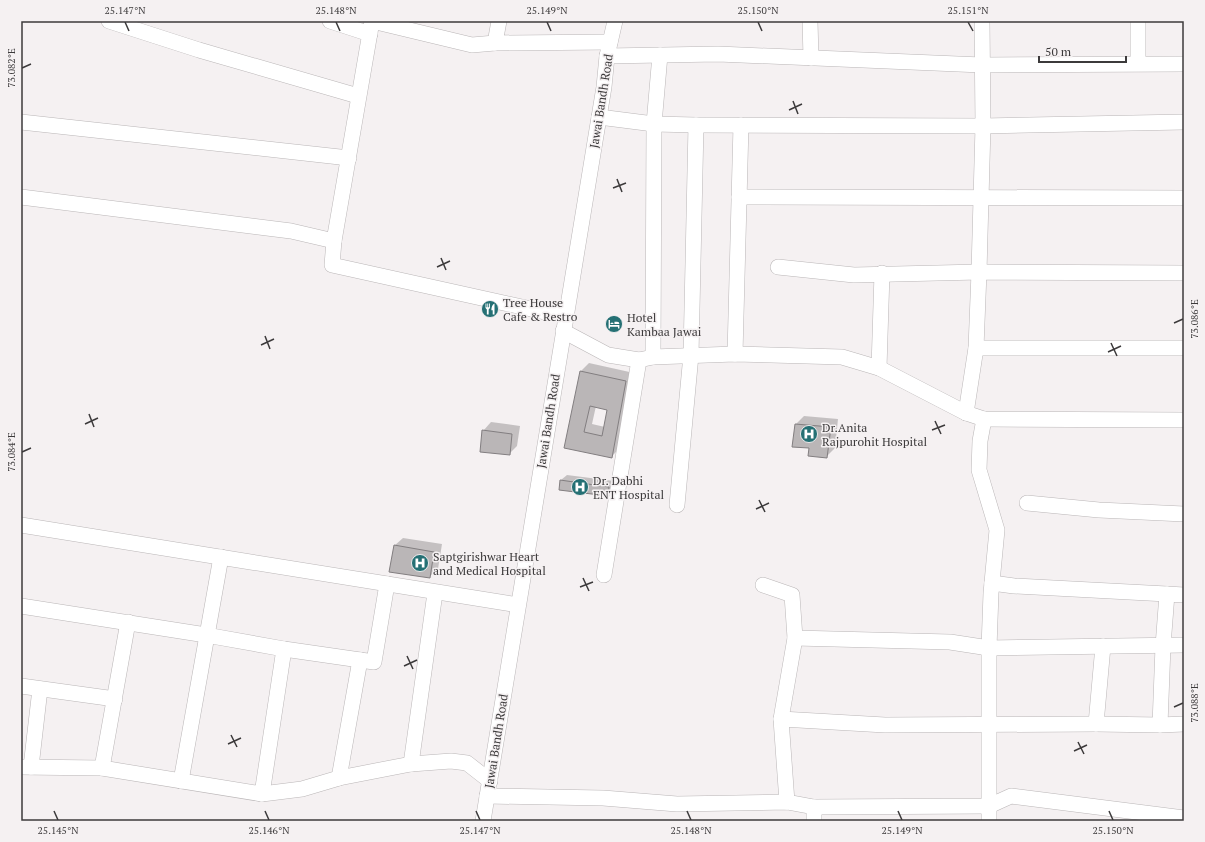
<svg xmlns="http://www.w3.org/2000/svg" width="1205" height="842" font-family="'PT Serif',serif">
  <rect width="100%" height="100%" fill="#f5f1f2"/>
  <g fill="#0003" fill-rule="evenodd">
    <path d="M589 363 634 373 620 448 612 456 565 447 581 371ZM596 406 609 409 605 427 592 424Z"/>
    <polygon points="804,416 838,419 835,448 827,456 810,447 793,446 796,424"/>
    <polygon points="491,422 520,426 517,446 509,454 483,431"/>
    <polygon points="567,475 614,481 613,490 607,495 560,489 561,480"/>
    <polygon points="403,538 442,544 438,569 429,577 394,546"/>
  </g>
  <g fill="#bab6b7" stroke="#827e80" fill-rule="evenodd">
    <path d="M580 371 626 381 612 458 564 448ZM590 406 607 410 602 436 584 432Z"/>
    <polygon points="795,424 831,427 827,458 808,456 809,448 792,447"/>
    <polygon points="482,430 512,434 510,455 480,452"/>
    <polygon points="560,480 609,487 608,496 559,490"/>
    <polygon points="394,545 434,552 430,578 389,572"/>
  </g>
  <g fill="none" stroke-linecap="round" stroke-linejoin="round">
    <g stroke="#bab6b7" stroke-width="16">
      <g id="minor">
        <polyline points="109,21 199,50 358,96"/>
        <polyline points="330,21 370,34"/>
        <polyline points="372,21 334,241 332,265 540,311 566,315"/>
        <polyline points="372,21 472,45 495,43"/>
        <polyline points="499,21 495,43 610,42"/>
        <polyline points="810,21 811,58"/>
        <polyline points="607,56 718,54 982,65 1184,64"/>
        <polyline points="1138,63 1138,21"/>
        <polyline points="599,117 654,124 696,125 983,126 1184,122"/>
        <polyline points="21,122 349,158"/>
        <polyline points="21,197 291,231 334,241"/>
        <polyline points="739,197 1184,198"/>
        <polyline points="778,267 854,275 979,272 1184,273"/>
        <polyline points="563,331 608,355 639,360 653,357 735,354 842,357 879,368 966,413 984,419 1184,420"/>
        <polyline points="976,348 1184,348"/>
        <polyline points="735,354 741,125"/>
        <polyline points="653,357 654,124 660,55"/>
        <polyline points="879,368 882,273"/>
        <polyline points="966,413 976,348 979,272 983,126 982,21"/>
        <polyline points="984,419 980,441 979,470 997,530 991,593 989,648 989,821"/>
        <polyline points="1027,503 1099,510 1184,514"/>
        <polyline points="677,505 691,355 696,125"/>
        <polyline points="21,525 518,605"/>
        <polyline points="604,575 639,360"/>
        <polyline points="992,583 1014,586 1167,594"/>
        <polyline points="763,585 792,595 795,638 781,719 787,802"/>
        <polyline points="21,606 206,635 284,649 374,662 387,584"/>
        <polyline points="795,638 950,642 989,648 1184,645"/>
        <polyline points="21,686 115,699"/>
        <polyline points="781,719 885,725 1096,724 1160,725 1184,724"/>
        <polyline points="1096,724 1103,646"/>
        <polyline points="1160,725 1163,646 1167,594 1184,595"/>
        <polyline points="411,764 435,593"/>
        <polyline points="21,767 102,768 262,794 302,789 339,778 411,764 451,761 467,763 490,781"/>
        <polyline points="31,767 40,689"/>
        <polyline points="102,768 128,622"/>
        <polyline points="339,778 360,660"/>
        <polyline points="181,781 221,557"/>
        <polyline points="262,794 284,649"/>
        <polyline points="487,796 603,798 677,804 787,802 814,807 989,806 1011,796 1184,818"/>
        <polyline points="814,807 814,821"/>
        <polyline points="483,821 604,87 607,56 615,21"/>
      </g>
    </g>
    <use href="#minor" stroke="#fff" stroke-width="15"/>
  </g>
  <path fill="none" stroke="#3c3a3b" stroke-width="1.5" d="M125 22 129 31M336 22 340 31M547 22 551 31M758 22 762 31M968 22 973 31M22 68 31 64M793 101 798 114M789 110 802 104M617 179 622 192M613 188 626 183M441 258 446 270M437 267 450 261M1174 323 1183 319M265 336 270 349M1111 343 1117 356M261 345 274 339M1108 352 1121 346M89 414 94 427M935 421 941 434M85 424 98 418M932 430 945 425M22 452 31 448M759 500 765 512M756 509 769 503M583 578 589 591M580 587 593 582M407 656 413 669M404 666 417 660M1174 707 1183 703M231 735 237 747M1078 742 1084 754M228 744 241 738M1074 751 1087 745M54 811 58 820M265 811 269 820M476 811 480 820M687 811 691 820M898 811 902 820M1109 811 1113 820"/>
  <defs>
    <g id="restaurant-disc" transform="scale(0.9)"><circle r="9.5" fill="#257074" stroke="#f5f1f2"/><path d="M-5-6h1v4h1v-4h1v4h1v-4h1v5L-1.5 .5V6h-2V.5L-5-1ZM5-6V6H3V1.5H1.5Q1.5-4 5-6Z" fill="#fff"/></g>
    <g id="hotel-disc" transform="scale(0.9)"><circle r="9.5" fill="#257074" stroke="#f5f1f2"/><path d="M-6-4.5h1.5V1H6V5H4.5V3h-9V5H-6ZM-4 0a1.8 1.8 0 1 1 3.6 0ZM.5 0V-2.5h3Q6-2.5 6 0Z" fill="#fff"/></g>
    <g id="hospital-disc" transform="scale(0.9)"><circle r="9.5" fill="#257074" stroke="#f5f1f2"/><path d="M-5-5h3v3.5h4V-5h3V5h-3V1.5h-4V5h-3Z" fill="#fff"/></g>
  </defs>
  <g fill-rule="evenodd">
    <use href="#restaurant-disc" x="490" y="309"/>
    <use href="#hotel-disc" x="614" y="324"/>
    <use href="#hospital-disc" x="809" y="434"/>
    <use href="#hospital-disc" x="580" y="487"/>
    <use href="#hospital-disc" x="420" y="563"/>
  </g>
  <g text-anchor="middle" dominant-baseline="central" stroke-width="3" stroke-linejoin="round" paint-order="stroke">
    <g font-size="12" fill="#3c3a3b" stroke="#f5f1f2">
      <text transform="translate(601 101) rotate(-81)">Jawai Bandh Road</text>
      <text transform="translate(548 421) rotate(-81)">Jawai Bandh Road</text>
      <text transform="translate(496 741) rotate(-81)">Jawai Bandh Road</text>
    </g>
    <g font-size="12" fill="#3c3a3b" stroke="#f5f1f2" text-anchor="start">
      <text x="503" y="302">Tree House<tspan x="503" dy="14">Cafe &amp; Restro</tspan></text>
      <text x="627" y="317">Hotel<tspan x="627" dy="14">Kambaa Jawai</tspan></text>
      <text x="822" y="427">Dr.Anita<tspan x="822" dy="14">Rajpurohit Hospital</tspan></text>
      <text x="593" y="480">Dr. Dabhi<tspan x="593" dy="14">ENT Hospital</tspan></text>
      <text x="433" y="556">Saptgirishwar Heart<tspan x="433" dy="14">and Medical Hospital</tspan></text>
    </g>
  </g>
  <rect width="1205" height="842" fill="none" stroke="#f5f1f2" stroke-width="44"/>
  <path d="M1039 56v6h87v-6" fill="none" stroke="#3c3a3b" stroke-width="2"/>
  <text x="1045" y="56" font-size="12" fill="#3c3a3b" stroke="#f5f1f2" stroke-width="3" paint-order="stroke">50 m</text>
  <rect x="22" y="22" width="1161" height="798" fill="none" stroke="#3c3a3b" stroke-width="1.5"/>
  <g font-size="10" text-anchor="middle" fill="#3c3a3b">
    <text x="125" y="14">25.147°N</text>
    <text x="336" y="14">25.148°N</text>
    <text x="547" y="14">25.149°N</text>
    <text x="758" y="14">25.150°N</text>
    <text x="968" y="14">25.151°N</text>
    <text transform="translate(11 68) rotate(-90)" y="4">73.082°E</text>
    <text transform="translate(1194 319) rotate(-90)" y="4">73.086°E</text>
    <text transform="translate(11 452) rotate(-90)" y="4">73.084°E</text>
    <text transform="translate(1194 703) rotate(-90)" y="4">73.088°E</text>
    <text x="58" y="834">25.145°N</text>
    <text x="269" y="834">25.146°N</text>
    <text x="480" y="834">25.147°N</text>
    <text x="691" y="834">25.148°N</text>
    <text x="902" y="834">25.149°N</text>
    <text x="1113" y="834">25.150°N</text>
  </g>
</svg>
